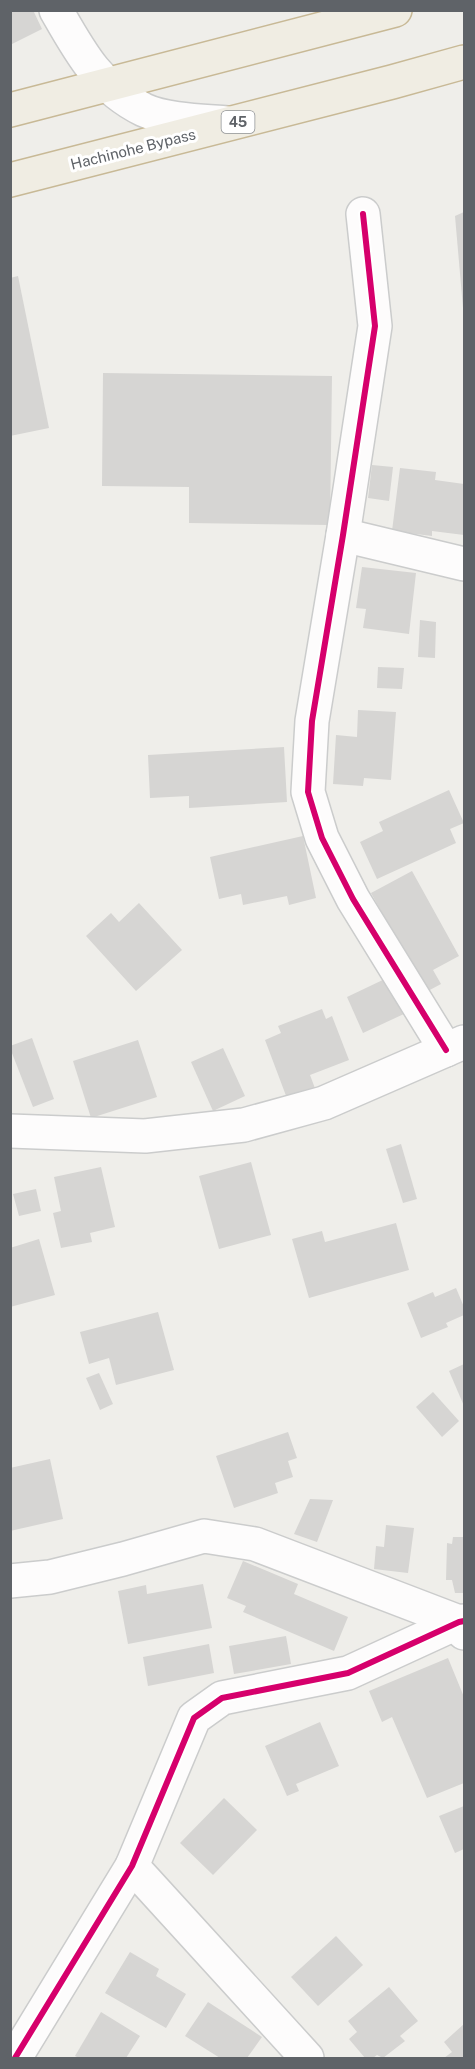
<svg xmlns="http://www.w3.org/2000/svg" width="475" height="2069" font-family="'Public Sans',sans-serif">
  <rect width="100%" height="100%" fill="#efeeea"/>
  <g fill="#d6d5d3">
    <polygon points="10,10 33,10 42,29 10,45"/>
    <polygon points="464,212 464,308 463,308 455,216"/>
    <polygon points="18,276 49,428 10,436 10,278"/>
    <polygon points="103,373 332,376 330,525 189,523 189,487 102,486"/>
    <polygon points="372,465 393,467 389,501 368,498"/>
    <polygon points="400,468 436,472 435,480 464,484 464,535 432,531 432,536 392,531"/>
    <polygon points="362,567 416,573 409,634 363,628 366,609 356,608"/>
    <polygon points="420,620 436,622 435,658 418,657"/>
    <polygon points="378,667 404,668 402,689 377,688"/>
    <polygon points="358,710 396,712 391,780 364,778 363,786 333,784 336,735 357,737"/>
    <polygon points="284,747 287,802 189,808 189,796 150,798 148,755"/>
    <polygon points="449,790 464,823 450,829 456,843 377,879 360,842 383,831 379,822"/>
    <polygon points="303,836 316,898 289,905 287,896 243,905 241,894 219,899 210,857"/>
    <polygon points="412,871 459,956 433,970 441,984 426,992 371,893"/>
    <polygon points="139,903 182,950 136,991 86,936 111,913 119,922"/>
    <polygon points="389,977 406,1013 363,1033 347,997"/>
    <polygon points="322,1009 326,1019 332,1016 349,1060 310,1075 316,1091 288,1101 265,1040 281,1033 278,1026"/>
    <polygon points="32,1038 54,1099 33,1107 10,1048 10,1046"/>
    <polygon points="138,1040 157,1097 91,1118 73,1061"/>
    <polygon points="223,1048 245,1096 213,1111 191,1062"/>
    <polygon points="401,1144 417,1199 403,1203 386,1149"/>
    <polygon points="251,1162 271,1235 219,1249 199,1176"/>
    <polygon points="101,1167 115,1227 90,1233 92,1242 61,1248 53,1213 61,1211 54,1177"/>
    <polygon points="36,1189 41,1211 19,1216 13,1194"/>
    <polygon points="396,1223 409,1270 309,1298 292,1239 322,1231 325,1242"/>
    <polygon points="39,1239 55,1295 10,1307 10,1248"/>
    <polygon points="456,1288 464,1307 464,1315 446,1323 448,1327 421,1338 407,1303 433,1292 435,1297"/>
    <polygon points="158,1312 174,1370 116,1385 109,1358 89,1364 80,1332"/>
    <polygon points="464,1364 464,1406 449,1371"/>
    <polygon points="99,1373 113,1404 100,1410 86,1378"/>
    <polygon points="433,1392 459,1421 442,1437 416,1407"/>
    <polygon points="288,1432 297,1458 288,1461 293,1477 275,1483 278,1493 234,1508 216,1456"/>
    <polygon points="50,1459 63,1519 10,1531 10,1468"/>
    <polygon points="310,1499 333,1500 317,1542 294,1534"/>
    <polygon points="386,1525 414,1528 408,1573 374,1569 376,1546 384,1547"/>
    <polygon points="453,1537 464,1537 464,1593 455,1593 452,1580 446,1580 447,1543 452,1544"/>
    <polygon points="243,1561 298,1584 294,1594 348,1617 334,1651 243,1612 246,1606 227,1598"/>
    <polygon points="203,1584 212,1628 128,1644 118,1591 146,1585 147,1594"/>
    <polygon points="286,1636 291,1664 234,1674 229,1646"/>
    <polygon points="209,1644 214,1673 148,1686 143,1657"/>
    <polygon points="448,1658 464,1697 464,1783 427,1798 392,1717 382,1722 369,1691"/>
    <polygon points="320,1722 339,1766 296,1784 299,1791 287,1796 265,1746"/>
    <polygon points="224,1798 257,1830 213,1875 180,1843"/>
    <polygon points="464,1806 464,1849 455,1853 439,1816"/>
    <polygon points="336,1936 363,1965 318,2006 291,1977"/>
    <polygon points="130,1952 159,1969 156,1976 186,1994 166,2028 105,1993"/>
    <polygon points="389,1987 418,2021 400,2036 405,2041 383,2058 377,2055 373,2058 365,2058 349,2039 357,2032 348,2021"/>
    <polygon points="208,2002 262,2037 247,2058 220,2058 185,2036"/>
    <polygon points="101,2012 140,2036 126,2058 79,2058 75,2056"/>
    <polygon points="464,2024 464,2058 444,2058 452,2052 444,2042"/>
  </g>
  <g fill="none" stroke-linecap="round" stroke-linejoin="round">
    <g stroke="#cbcccc" stroke-width="36">
      <g id="minor">
        <path d="M56 10C80 52 99 88 144 110 165 120 204 121 227 123"/>
        <polyline points="363,214 375,326 343,535 312,721 308,792 322,838 353,899 446,1050"/>
        <polyline points="343,535 464,564"/>
        <polyline points="10,1131 145,1136 244,1125 324,1103 464,1042"/>
        <polyline points="10,1581 50,1577 123,1559 204,1536 255,1544 459,1622 464,1633"/>
        <polyline points="132,1866 307,2058"/>
        <polyline points="15,2058 132,1866 194,1718 222,1698 348,1673 459,1622 464,1621"/>
      </g>
    </g>
    <g stroke="#c8b996" stroke-width="36">
      <g id="highway">
        <polyline points="10,110 395,10"/>
        <polyline points="10,180 392,82 464,62"/>
      </g>
    </g>
    <use href="#minor" stroke="#fdfcfc" stroke-width="33"/>
    <use href="#highway" stroke="#f0ede3" stroke-width="33"/>
    <g stroke="#fff" stroke-width="10">
      <g id="cycleway">
        <polyline points="363,214 375,326 343,535 312,721 308,792 322,838 353,899 446,1050"/>
        <polyline points="15,2058 132,1866 194,1718 222,1698 348,1673 459,1622 464,1621"/>
      </g>
    </g>
    <use href="#cycleway" stroke="#d6006c" stroke-width="6"/>
  </g>
  <g text-anchor="middle" dominant-baseline="central" stroke-width="6" stroke-linejoin="round" paint-order="stroke">
    <rect fill="#fff" stroke="#8f9295" stroke-width="1.5" x="221.5" y="111" width="33" height="22" rx="4.5"/>
    <g font-size="14" font-weight="bold" fill="#5f6368">
      <text x="238" y="122">45</text>
    </g>
    <g font-size="15" fill="#5f6368" stroke="#fff">
      <text transform="translate(133 149) rotate(-14)">Hachinohe Bypass</text>
    </g>
  </g>
  <rect width="475" height="2069" fill="none" stroke="#5f6368" stroke-width="24"/>
</svg>
